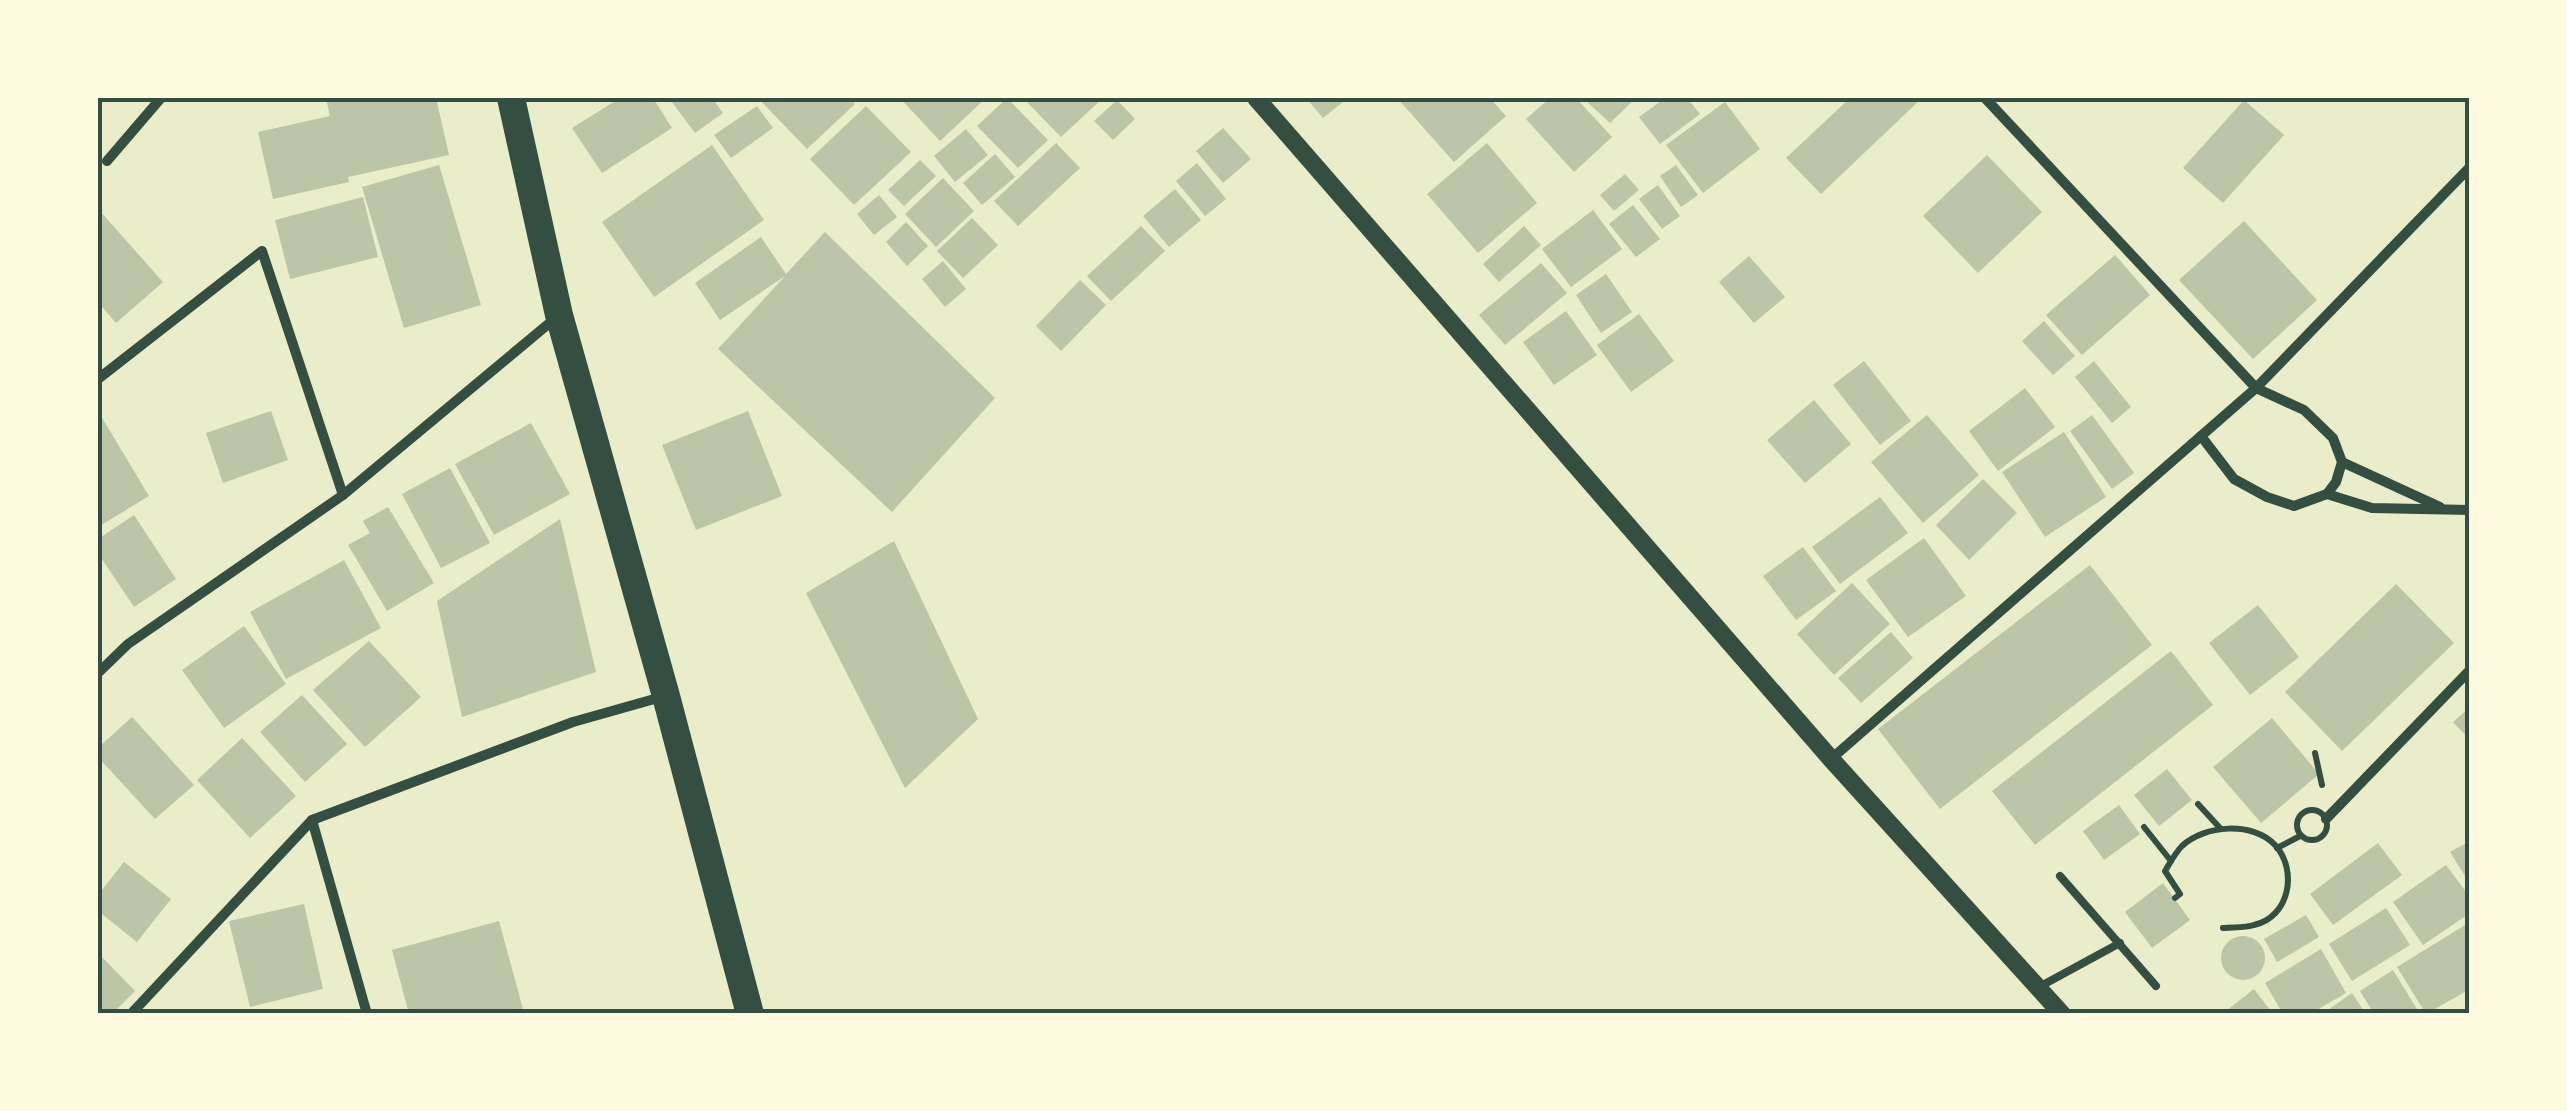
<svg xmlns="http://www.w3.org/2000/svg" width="2567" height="1111" font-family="Commissioner,sans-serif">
  <rect width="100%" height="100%" fill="#e9edc9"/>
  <g fill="#bcc5a7">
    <polygon points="326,98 436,98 449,155 348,177 349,182 273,199 258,132 330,116"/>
    <polygon points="620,98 653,98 672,128 602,173 572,128"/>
    <polygon points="669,98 712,98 723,113 695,133"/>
    <polygon points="758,98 849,98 855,104 807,149"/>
    <polygon points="900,98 986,98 940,141"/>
    <polygon points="1007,98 1048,140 1018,168 977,126"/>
    <polygon points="1023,98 1103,98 1061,137"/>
    <polygon points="1306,98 1348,98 1323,118"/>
    <polygon points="1397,98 1490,98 1506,116 1454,162"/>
    <polygon points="1550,98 1576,98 1612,137 1574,172 1526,119"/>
    <polygon points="1583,98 1636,98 1610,123"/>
    <polygon points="1665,98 1687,98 1700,114 1660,144 1639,117"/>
    <polygon points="1850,98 1922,98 1821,194 1786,158"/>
    <polygon points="1117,100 1135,119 1113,140 1094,121"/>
    <polygon points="2244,100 2284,135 2223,203 2183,168"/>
    <polygon points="1725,102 1760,149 1703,193 1666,145"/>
    <polygon points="757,106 773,128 731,158 714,135"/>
    <polygon points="866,106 911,152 854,205 810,159"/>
    <polygon points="1223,128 1251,159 1223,183 1196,151"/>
    <polygon points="966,129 988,155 955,182 934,156"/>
    <polygon points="1056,143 1080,168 1018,226 994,201"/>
    <polygon points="1487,143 1537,203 1478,253 1427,194"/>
    <polygon points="712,145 764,220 654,297 602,222"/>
    <polygon points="995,154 1015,177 982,205 963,183"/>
    <polygon points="1987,155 2042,212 1978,273 1923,216"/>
    <polygon points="920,160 936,176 904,206 888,190"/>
    <polygon points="1197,163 1226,199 1205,216 1176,181"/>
    <polygon points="439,165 481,305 404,328 362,187"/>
    <polygon points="1676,165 1698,195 1681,207 1660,176"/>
    <polygon points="1625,174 1639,190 1614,211 1600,195"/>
    <polygon points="943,178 974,211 936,247 905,214"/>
    <polygon points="1658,185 1680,216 1662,229 1639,199"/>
    <polygon points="1175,189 1201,220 1169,247 1143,216"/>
    <polygon points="879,195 897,217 874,235 857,214"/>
    <polygon points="363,197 378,257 290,279 275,220"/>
    <polygon points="1633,205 1660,239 1636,257 1609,224"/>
    <polygon points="99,210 163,282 116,323 98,302"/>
    <polygon points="1593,210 1622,249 1571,287 1542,249"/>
    <polygon points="972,218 998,245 963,278 937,251"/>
    <polygon points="2244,221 2317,300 2253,359 2179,280"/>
    <polygon points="906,222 928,246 907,266 886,242"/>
    <polygon points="1141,226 1165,251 1111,301 1087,276"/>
    <polygon points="1524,226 1541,245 1499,282 1483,264"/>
    <polygon points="825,232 995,398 892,512 718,349 785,276 720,320 695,283 761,237 786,274"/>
    <polygon points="2115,255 2150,295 2082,355 2046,315"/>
    <polygon points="1749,256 1785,297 1754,323 1719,282"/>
    <polygon points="943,261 966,289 945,307 922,279"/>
    <polygon points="1541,263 1567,293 1505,345 1479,315"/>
    <polygon points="1606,274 1632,312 1601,333 1576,295"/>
    <polygon points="1080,280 1106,305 1061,351 1036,326"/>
    <polygon points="1566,311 1597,355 1554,385 1523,342"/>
    <polygon points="1639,314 1674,361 1631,392 1597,345"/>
    <polygon points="2044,321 2075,356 2053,375 2022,341"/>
    <polygon points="1864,361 1911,421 1880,445 1833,385"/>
    <polygon points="2094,361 2131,407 2112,423 2075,377"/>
    <polygon points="2025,388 2055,427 1998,471 1969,431"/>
    <polygon points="1814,400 1851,444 1805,483 1767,440"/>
    <polygon points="98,411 149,496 98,527"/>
    <polygon points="271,411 288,460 223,483 206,433"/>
    <polygon points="748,411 782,496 696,530 662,445"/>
    <polygon points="1927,415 1979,475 1923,523 1871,462"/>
    <polygon points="2092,415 2134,473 2112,489 2070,431"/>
    <polygon points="531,423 570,494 494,535 455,464"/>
    <polygon points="2064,432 2106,497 2045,537 2002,472"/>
    <polygon points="450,468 490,543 441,568 402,494"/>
    <polygon points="1983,479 2017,513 1969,560 1936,525"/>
    <polygon points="1880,497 1908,533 1840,584 1812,547"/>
    <polygon points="388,507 434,583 387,611 348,545 370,533 363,521"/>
    <polygon points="134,515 176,579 134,607 98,553 98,539"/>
    <polygon points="560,519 596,672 462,717 437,601"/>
    <polygon points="1924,538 1966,596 1908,637 1866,580"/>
    <polygon points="894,541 978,719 905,788 806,593"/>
    <polygon points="1803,547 1836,591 1796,620 1763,576"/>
    <polygon points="344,560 381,628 286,679 250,612"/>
    <polygon points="2090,565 2152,645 1940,809 1878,729"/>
    <polygon points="1852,583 1890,624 1834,675 1797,634"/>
    <polygon points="2396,584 2454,643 2342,751 2285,692"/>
    <polygon points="2258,605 2299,657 2250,695 2209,643"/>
    <polygon points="244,626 286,684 224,728 182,670"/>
    <polygon points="1891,632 1913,658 1861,703 1838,678"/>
    <polygon points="369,641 421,697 365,747 313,690"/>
    <polygon points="2171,651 2213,705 2035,845 1992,791"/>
    <polygon points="302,695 347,744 305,782 260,732"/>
    <polygon points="2470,707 2470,740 2453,722"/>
    <polygon points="132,717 194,785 155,819 98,757 98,748"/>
    <polygon points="2272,718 2319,774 2261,823 2213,767"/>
    <polygon points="242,738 296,796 250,838 197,780"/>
    <polygon points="2167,769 2192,800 2159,826 2134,795"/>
    <polygon points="2119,805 2140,834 2104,860 2083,831"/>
    <polygon points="2470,841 2470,884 2450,852"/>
    <polygon points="2378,843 2402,875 2333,925 2310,894"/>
    <polygon points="124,862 171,899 137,942 98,911 98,895"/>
    <polygon points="2446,865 2470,897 2470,913 2423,945 2393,902"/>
    <polygon points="2163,883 2190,920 2152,948 2125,912"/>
    <polygon points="304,904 323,989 250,1007 229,921"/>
    <polygon points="2386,908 2410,945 2352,981 2329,944"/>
    <polygon points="2306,915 2319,937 2277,962 2264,939"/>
    <polygon points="499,921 524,1013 409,1014 392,950"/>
    <polygon points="2470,922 2470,989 2426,1014 2397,967"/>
    <circle cx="2243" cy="958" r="22"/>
    <polygon points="2321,949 2346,993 2310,1014 2283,1014 2265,983"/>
    <polygon points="98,953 135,991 112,1014 98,1014"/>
    <polygon points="2393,970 2420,1014 2374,1014 2360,991"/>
    <polygon points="2254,989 2273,1014 2222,1014"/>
    <polygon points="2352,993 2366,1014 2322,1014"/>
  </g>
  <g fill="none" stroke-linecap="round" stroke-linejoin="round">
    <g stroke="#344e41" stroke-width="6">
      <polyline points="2315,753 2322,785"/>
      <polyline points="2198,804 2220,828"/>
      <circle cx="2312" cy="825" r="15"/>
      <polyline points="2144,827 2171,861"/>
      <polyline points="2277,848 2300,836"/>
      <path d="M2175 898 2180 894 2165 871C2170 863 2175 853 2182 846 2204 825 2253 821 2275 845 2298 870 2290 917 2254 925 2245 928 2233 927 2223 928"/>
    </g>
    <g stroke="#344e41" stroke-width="8">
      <polyline points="2060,876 2156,986"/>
      <polyline points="2039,987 2120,943"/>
    </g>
    <g stroke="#344e41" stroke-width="10">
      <polyline points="1985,98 2256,388 2304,410 2333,438 2342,462 2336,482 2327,494 2294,506 2267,497 2234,479 2201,436"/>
      <polyline points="107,161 161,98"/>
      <polyline points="98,379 262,251 343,495"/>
      <polyline points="2342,462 2440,507"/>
      <polyline points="2327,494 2372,508 2470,510"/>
      <polyline points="98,673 128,644 343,495 558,316"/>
      <polyline points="1831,759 2256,388 2470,167"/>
      <polyline points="2326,819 2470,670"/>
      <polyline points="312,820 367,1014"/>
      <polyline points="131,1014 312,820 573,722 665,696"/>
    </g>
    <polyline stroke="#344e41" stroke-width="18" points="1256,98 1831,759 2062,1014"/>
    <polyline stroke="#344e41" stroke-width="28" points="511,98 559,315 666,696 750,1014"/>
  </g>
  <rect width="2567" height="1111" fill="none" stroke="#fefae0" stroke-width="200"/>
  <rect x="100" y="100" width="2367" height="911" fill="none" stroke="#344e41" stroke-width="4"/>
</svg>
